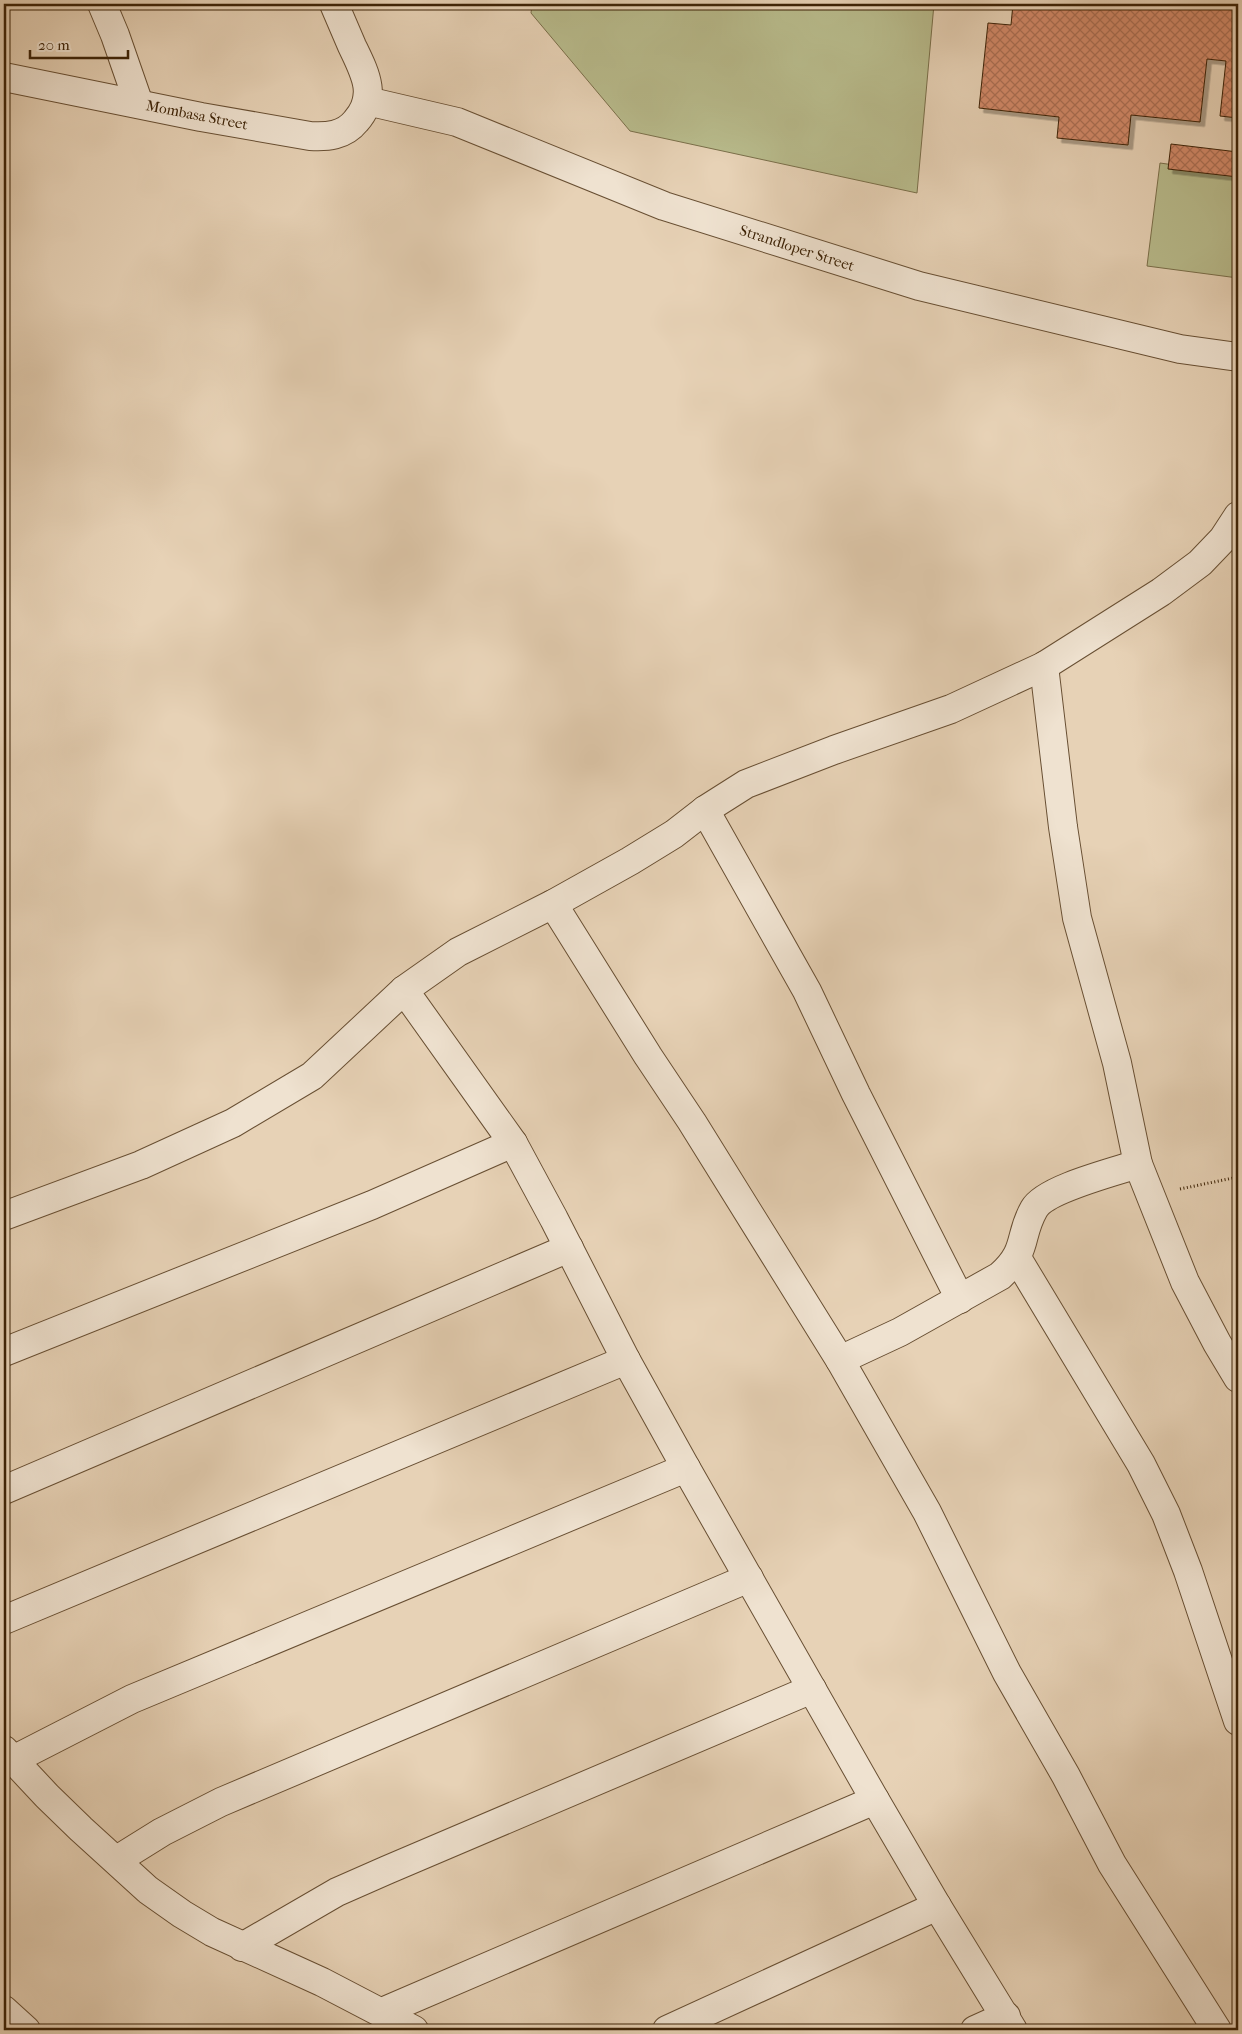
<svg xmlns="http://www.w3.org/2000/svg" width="1242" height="2034" font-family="'IM FELL French Canon',serif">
  <defs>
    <pattern id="building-cross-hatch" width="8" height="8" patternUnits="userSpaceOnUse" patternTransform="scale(1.25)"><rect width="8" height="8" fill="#d28a6a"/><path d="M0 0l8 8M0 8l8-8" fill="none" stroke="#ac7055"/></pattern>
    <filter id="shadow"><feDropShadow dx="4.5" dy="4.5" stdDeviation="0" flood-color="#0004"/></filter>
  </defs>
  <rect width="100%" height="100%" fill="#e7d2b6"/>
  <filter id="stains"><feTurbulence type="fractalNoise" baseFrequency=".004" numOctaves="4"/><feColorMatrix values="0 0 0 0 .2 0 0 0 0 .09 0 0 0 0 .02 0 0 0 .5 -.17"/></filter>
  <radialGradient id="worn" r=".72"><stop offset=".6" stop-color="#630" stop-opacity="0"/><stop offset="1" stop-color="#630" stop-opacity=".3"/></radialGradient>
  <g fill="#b8bb8c" stroke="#7a6f4a">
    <polygon points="532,4 934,4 917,193 630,131 531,13"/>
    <polygon points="1160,163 1238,174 1238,278 1147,266"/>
  </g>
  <g fill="url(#building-cross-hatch)" stroke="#3d2307" filter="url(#shadow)">
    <polygon points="1013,4 1238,4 1238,118 1220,116 1226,61 1207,59 1200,122 1131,115 1128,145 1057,138 1059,117 979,108 988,23 1011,25"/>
    <polygon points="1171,144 1238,152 1238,177 1168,169"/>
  </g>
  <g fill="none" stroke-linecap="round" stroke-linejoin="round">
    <g stroke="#684f33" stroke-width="30">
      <g id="minor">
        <polyline points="102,4 115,35 139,104"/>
        <path d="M4 77 201 117 310 136C327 137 344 136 356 121 378 96 365 73 352 46 346 32 340 18 334 4"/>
        <polyline points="367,101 457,122 664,206 919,286 1180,349 1238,357"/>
        <polyline points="1044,666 1063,827 1077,918 1117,1063 1138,1164 1185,1282 1217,1343 1238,1378"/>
        <polyline points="705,810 807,991 856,1094 960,1299"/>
        <polyline points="553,904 648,1056 692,1122 840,1360 927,1512 1007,1673 1066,1776 1112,1864 1217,2030"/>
        <polyline points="404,990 513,1143 554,1219 626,1360 686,1468 875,1800 937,1906 1013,2030"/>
        <polyline points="4,1216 141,1165 233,1123 312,1076 404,990 458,952 553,904 630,861 674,834 705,810 746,784 834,750 951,709 1044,666 1161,592 1200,563 1223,539 1238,516"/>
        <polyline points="1017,1258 1141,1464 1166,1514 1188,1571 1238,1721"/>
        <polyline points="4,1352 372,1205 513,1143"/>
        <path d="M840 1360 900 1332 1000 1276C1029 1250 1018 1237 1034 1209 1045 1189 1114 1172 1138 1164"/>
        <polyline points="4,1490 569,1248"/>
        <polyline points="4,1620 626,1360"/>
        <polyline points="4,1750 47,1796 81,1829 148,1890 182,1914 212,1932 322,1982 414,2030"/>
        <polyline points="13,1760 132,1699 686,1468"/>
        <polyline points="117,1860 162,1832 221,1802 749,1578"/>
        <polyline points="242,1947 337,1892 387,1870 812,1689"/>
        <polyline points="4,2010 26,2030"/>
        <polyline points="382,2012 875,1800"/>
        <polyline points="667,2030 937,1906"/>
        <polyline points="975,2030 1006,2016"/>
      </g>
    </g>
    <polyline stroke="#3d2307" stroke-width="3" stroke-dasharray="1 2.5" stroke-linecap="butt" points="1180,1189 1238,1177"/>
    <use href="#minor" stroke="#efe2d0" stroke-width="28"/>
  </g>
  <g text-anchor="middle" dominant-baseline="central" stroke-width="5" stroke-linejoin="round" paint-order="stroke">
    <g font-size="15" fill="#3d2307" stroke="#efe2d0">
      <text transform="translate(197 115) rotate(11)">Mombasa Street</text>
      <text transform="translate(797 248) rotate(18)">Strandloper Street</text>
    </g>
  </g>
  <rect width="1242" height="2034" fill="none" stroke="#e7d2b6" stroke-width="20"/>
  <rect x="5" y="5" width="1232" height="2024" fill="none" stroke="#3d2307" stroke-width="2.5"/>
  <rect x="10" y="10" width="1222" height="2014" fill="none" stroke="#3d2307"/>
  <path d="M30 50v8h98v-8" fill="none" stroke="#3d2307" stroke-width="2.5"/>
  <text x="38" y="50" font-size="15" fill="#3d2307" stroke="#efe2d0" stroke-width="4" paint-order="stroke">20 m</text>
  <rect width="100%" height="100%" filter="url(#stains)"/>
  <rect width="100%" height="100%" fill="url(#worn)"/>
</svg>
